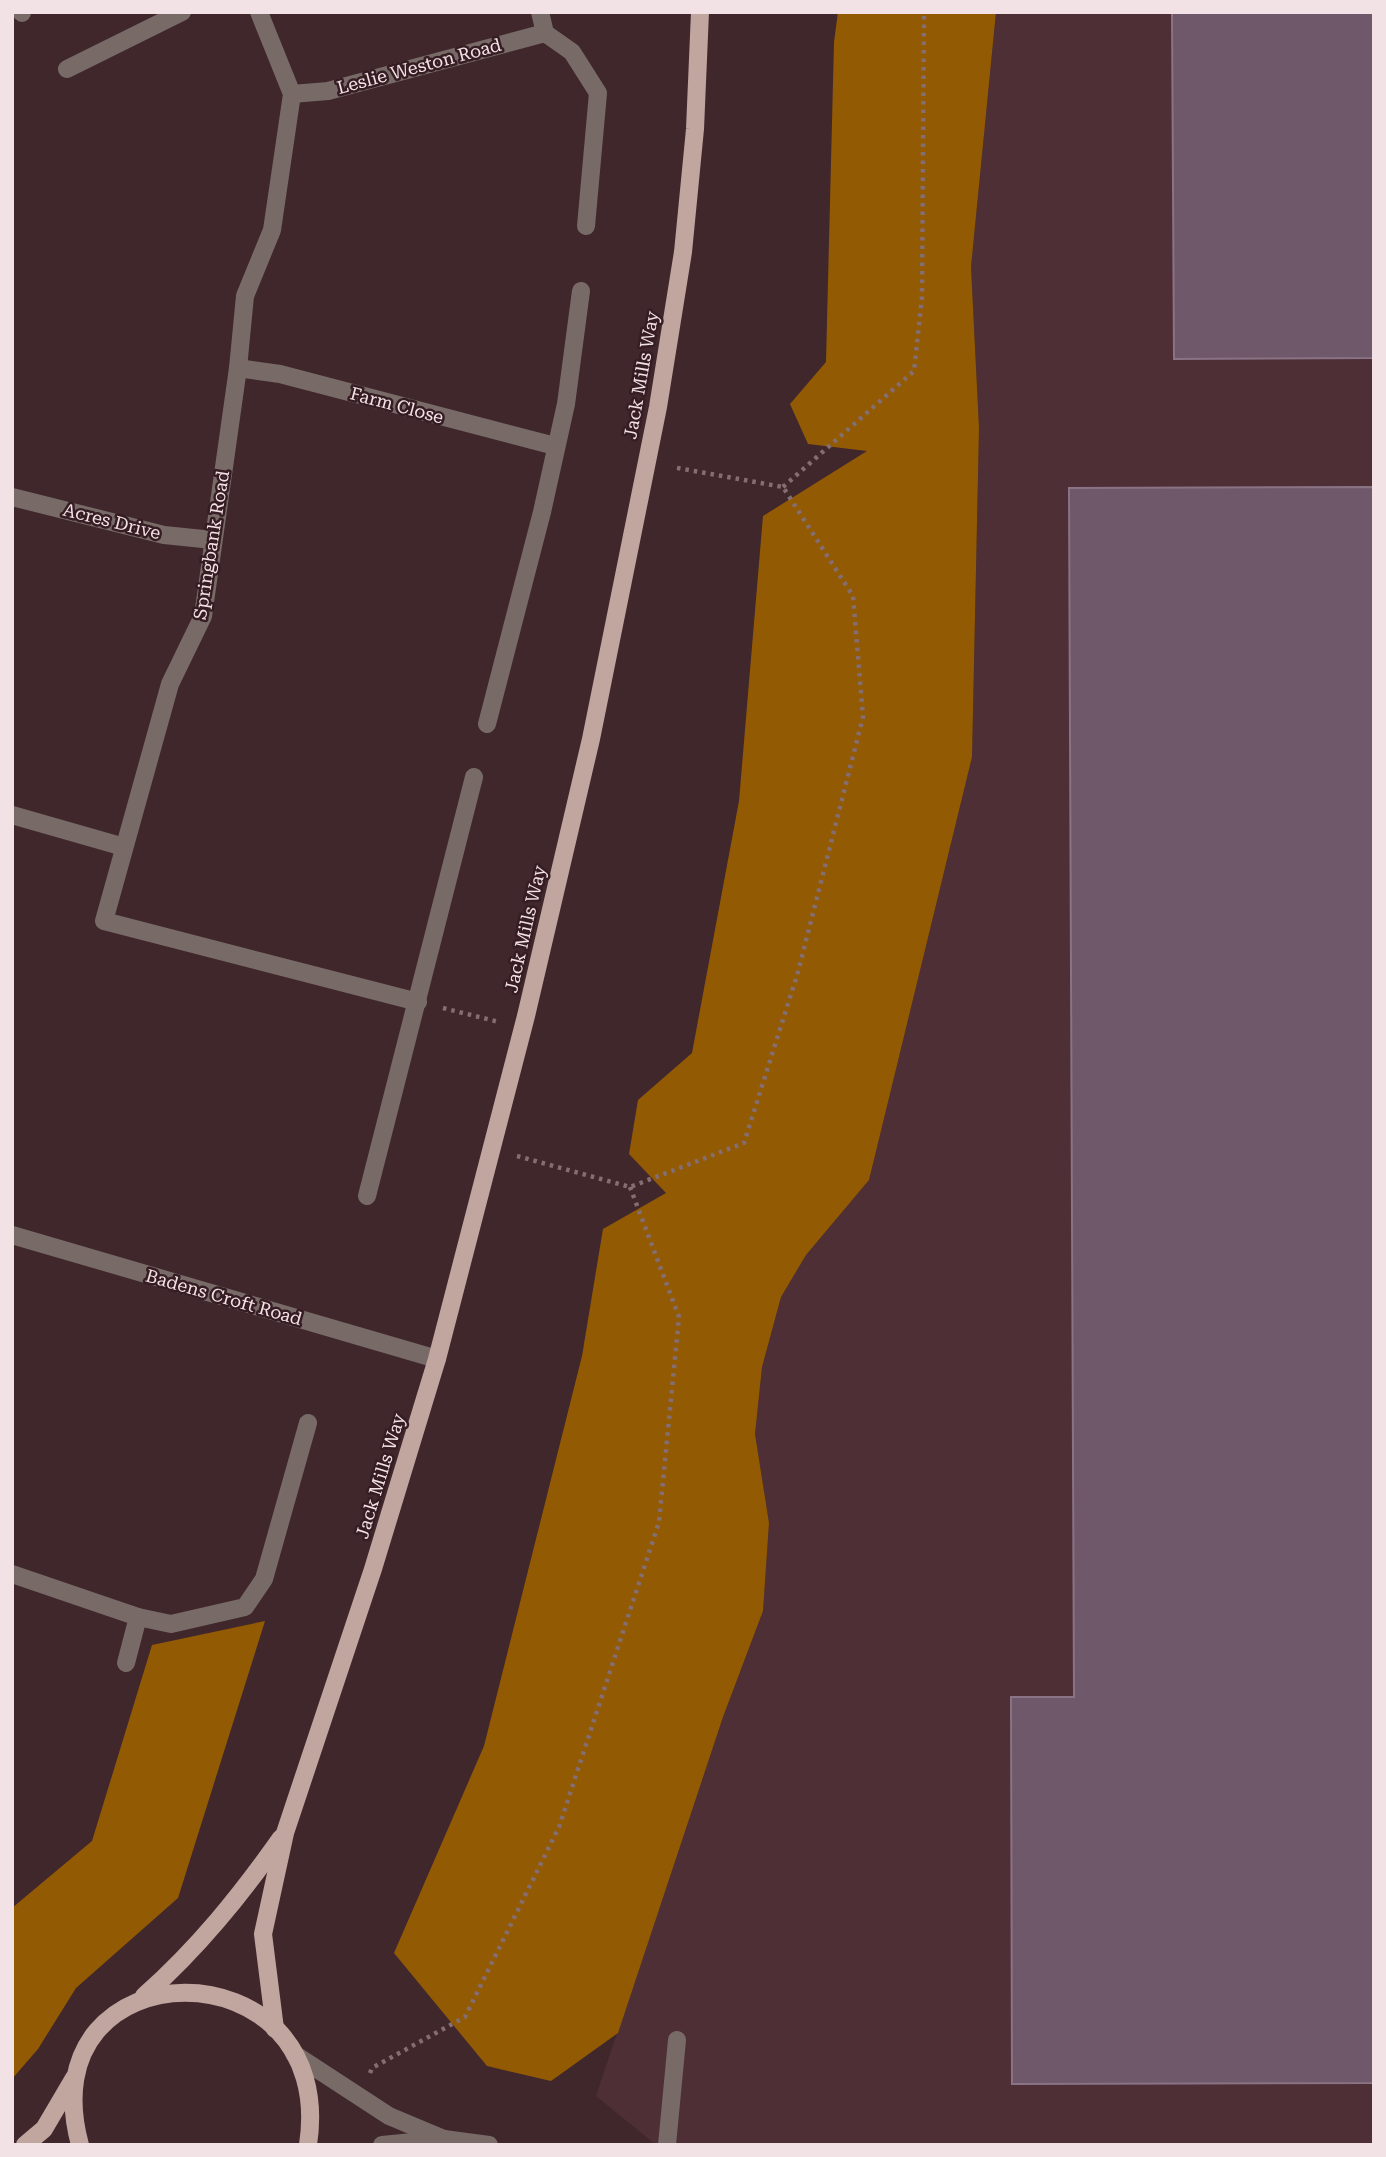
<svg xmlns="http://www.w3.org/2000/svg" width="1386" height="2157" font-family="'Roboto Serif',serif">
  <rect width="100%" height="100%" fill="#40272c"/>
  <polygon fill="#4e2f36" points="996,12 1374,12 1374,2145 656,2145 596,2096 723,1717 763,1611 769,1523 755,1434 762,1367 781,1297 806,1255 869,1180 972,757 979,428 971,267"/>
  <g fill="#935a04">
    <polygon points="838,12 996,12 971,267 979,428 972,757 869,1180 806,1255 781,1297 762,1367 755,1434 769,1523 763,1611 723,1717 618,2033 551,2081 487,2066 394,1953 484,1746 582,1356 603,1229 666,1193 629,1154 638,1100 692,1053 739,801 763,516 867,451 808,444 790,404 826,362 834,42"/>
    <polygon points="265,1621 178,1898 76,1988 38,2049 12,2079 12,1908 92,1841 152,1645"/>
  </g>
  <g fill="#6e5869" stroke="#8a7385" stroke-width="2">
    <polygon points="1172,12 1374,12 1374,358 1174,359"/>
    <polygon points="1374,487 1374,2083 1012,2084 1011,1697 1074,1697 1069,488"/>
  </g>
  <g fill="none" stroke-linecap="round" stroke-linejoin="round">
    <g stroke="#846e72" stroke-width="4.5" stroke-dasharray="3.5 5" stroke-linecap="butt">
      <polyline points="783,487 914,371 922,297 924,12"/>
      <polyline points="443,1008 499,1022"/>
      <polyline points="517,1156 630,1187 744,1143 798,972 863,717 853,596 783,487 672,467"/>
      <polyline points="370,2073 372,2068 465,2017 559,1827 659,1522 679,1317 630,1187"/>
    </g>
    <g stroke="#786b67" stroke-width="18">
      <polyline points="21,12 22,13"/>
      <polyline points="259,12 292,94 272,230 245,296 238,368 203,616 170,684 104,921 418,1002"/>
      <polyline points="540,12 545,33 572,52 598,93 586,226"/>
      <polyline points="67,69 182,12"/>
      <polyline points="292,94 328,91 545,33"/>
      <polyline points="238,368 280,374 555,446"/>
      <polyline points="12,497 164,535 213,540"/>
      <polyline points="487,724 542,512 566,404 581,291"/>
      <polyline points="12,815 124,847"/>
      <polyline points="367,1196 474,777"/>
      <polyline points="12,1235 437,1359"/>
      <polyline points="12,1574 138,1617 171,1624 245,1607 264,1579 308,1423"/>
      <polyline points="126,1663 138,1617"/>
      <polyline points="294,2054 389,2116 444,2139"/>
      <polyline points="382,2145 444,2139 489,2145"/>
      <polyline points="667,2145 677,2040"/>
    </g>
    <g stroke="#c0a69e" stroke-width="18">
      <path d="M144 1996C198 1948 240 1896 281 1838"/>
      <polyline points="275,2029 263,1934 285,1833 373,1569 437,1359 526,1016 591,739 658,407 683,252 695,129 700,12"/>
      <polyline points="25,2145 44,2129 74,2078"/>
      <path d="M80 2145C25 1943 339 1941 308 2145"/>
    </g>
  </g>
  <g text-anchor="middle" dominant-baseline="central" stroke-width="5" stroke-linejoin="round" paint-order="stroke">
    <g font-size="18" fill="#f3e2e5" stroke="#351d23">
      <text transform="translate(419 66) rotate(-15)">Leslie Weston Road</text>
      <text transform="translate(641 375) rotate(-80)">Jack Mills Way</text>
      <text transform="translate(397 405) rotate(15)">Farm Close</text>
      <text transform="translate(112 521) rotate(14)">Acres Drive</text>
      <text transform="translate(211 545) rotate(-81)">Springbank Road</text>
      <text transform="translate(525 929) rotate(-77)">Jack Mills Way</text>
      <text transform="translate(224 1297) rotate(16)">Badens Croft Road</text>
      <text transform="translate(380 1476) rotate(-73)">Jack Mills Way</text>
    </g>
  </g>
  <rect width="1386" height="2157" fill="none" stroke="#f3e2e5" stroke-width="28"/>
</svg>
